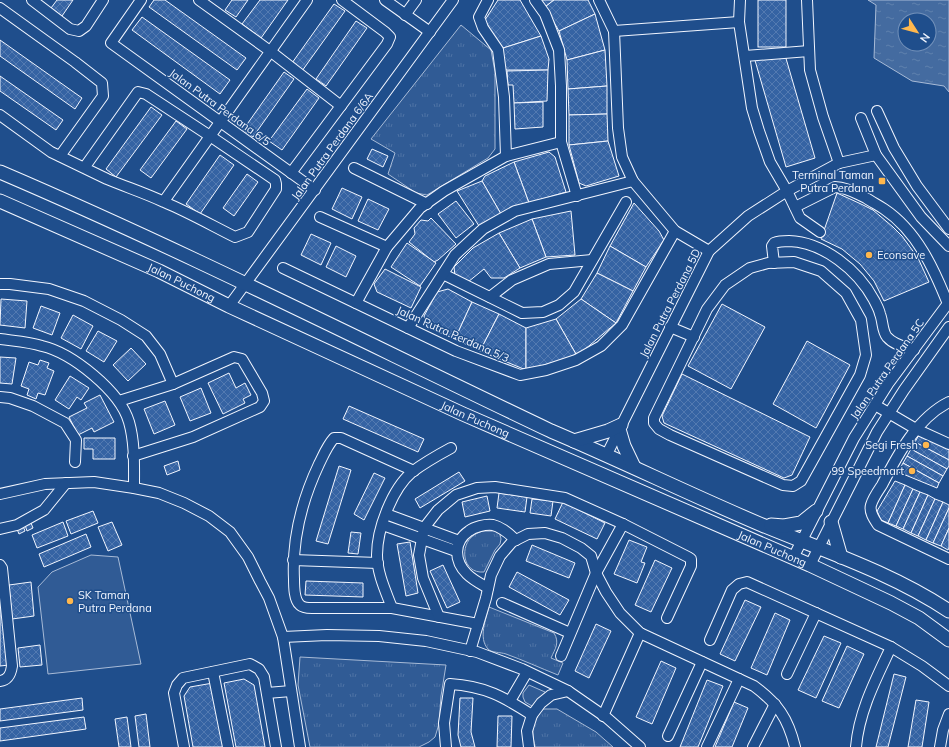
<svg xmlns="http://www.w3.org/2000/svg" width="949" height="747" font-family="Mulish,sans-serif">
  <defs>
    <pattern id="park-tufts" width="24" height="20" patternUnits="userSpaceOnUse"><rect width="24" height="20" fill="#305b95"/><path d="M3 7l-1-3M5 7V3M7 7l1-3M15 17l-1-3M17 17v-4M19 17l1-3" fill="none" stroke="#4e73a5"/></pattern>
    <pattern id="water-ripples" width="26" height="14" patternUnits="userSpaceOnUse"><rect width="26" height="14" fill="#446ba0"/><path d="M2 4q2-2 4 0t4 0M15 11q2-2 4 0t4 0" fill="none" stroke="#5f81ae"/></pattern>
    <pattern id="building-cross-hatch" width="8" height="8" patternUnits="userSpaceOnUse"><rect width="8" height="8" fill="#3563a3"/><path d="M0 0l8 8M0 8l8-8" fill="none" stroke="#537ab1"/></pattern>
  </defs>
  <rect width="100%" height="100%" fill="#1f4e8c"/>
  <g fill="#305b95" stroke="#a8bbd7">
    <polygon points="91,555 118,557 141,664 48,674 38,587 52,572"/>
    <polygon points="529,685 545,692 546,694 532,706 525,702 523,697 523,693"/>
  </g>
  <g fill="url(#park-tufts)" stroke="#a8bbd7">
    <polygon points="461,25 491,50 495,72 495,149 488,158 427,195 416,193 388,174 395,153 371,139"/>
    <path d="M483 531H494L500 534 501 539 500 544 495 550 484 572C462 574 459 545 474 535 477 533 480 532 483 531Z"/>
    <path d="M489 607 554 633C560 643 555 649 551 658L563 663 558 675C540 668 523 660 506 654 500 652 492 653 488 649 478 638 486 619 489 607Z"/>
    <polygon points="300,657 446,665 441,696 439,724 435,737 429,742 419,747 310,747 298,685"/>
    <path d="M543 709H557L596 732 613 747H535C531 729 532 723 543 709Z"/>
  </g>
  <path fill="url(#water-ripples)" stroke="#a8bbd7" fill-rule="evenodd" d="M868 0H949V92L944 86 912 81 874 58 876 5ZM905 20H929V44H905Z"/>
  <g fill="url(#building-cross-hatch)" stroke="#f2f6ff">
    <polygon points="57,0 73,0 62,16 51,8"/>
    <polygon points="154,0 165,0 246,58 237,70 149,7"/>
    <polygon points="232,0 248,0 236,17 225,10"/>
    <polygon points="260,0 288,0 261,38 242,24"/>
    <polygon points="498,0 520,0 541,36 500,49 485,20"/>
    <polygon points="539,0 554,0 545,7"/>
    <polygon points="554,0 588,0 595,14 559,31 545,7"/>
    <rect x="758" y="0" width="28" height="47"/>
    <polygon points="334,4 345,11 302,71 292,63"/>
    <polygon points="595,14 605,50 567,60 559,31"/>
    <polygon points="142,17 230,80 220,94 132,30"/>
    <polygon points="356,21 367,28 326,86 316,79"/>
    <polygon points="541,36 549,59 548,70 506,70 500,49"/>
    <polygon points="0,40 82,98 75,109 0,56"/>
    <polygon points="605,50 607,86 568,89 567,60"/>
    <polygon points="785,55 815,158 786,167 754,57"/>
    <polygon points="548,70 547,101 514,103 513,85 508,85 507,71"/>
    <polygon points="284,72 294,79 253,137 243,130"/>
    <polygon points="0,76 63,120 56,130 0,91"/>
    <polygon points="607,86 607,114 569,115 568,89"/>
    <polygon points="307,89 319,98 282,150 269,141"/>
    <polygon points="543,102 543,127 515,129 514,103"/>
    <polygon points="151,107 162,115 116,177 106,169"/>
    <polygon points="607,114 608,141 569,145 569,115"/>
    <polygon points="176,121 187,129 151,178 140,170"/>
    <polygon points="608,141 619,176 586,186 579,183 569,145"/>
    <polygon points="372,149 388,156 383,167 367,159"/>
    <polygon points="549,152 555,157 566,192 529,203 514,162"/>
    <polygon points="220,155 234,165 200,214 186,204"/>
    <polygon points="514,162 529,203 501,214 482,181 485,176"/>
    <polygon points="247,174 258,182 234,216 223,208"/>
    <polygon points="482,181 501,214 479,226 457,191"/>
    <polygon points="342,188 362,197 352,219 332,209"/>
    <polygon points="837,193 861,204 873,210 893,227 902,236 918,258 929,282 884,301 874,281 860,264 842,249 821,239"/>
    <polygon points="368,199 389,209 378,230 358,221"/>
    <polygon points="456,201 474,224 456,238 438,214"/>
    <polygon points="634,203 659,231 664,240 646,267 610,246"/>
    <polygon points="571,211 575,255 546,257 532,219"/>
    <polygon points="431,218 456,244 438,260 434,262 409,242 415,234 414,228 421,220 428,221"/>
    <polygon points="532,219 546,257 520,268 499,233"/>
    <polygon points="499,233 520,268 504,278 491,278 484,269 468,282 455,276 454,267 473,248"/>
    <polygon points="311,234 331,243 321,265 301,255"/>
    <polygon points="407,243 436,263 420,286 391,267"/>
    <polygon points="336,246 356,256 346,277 326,267"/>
    <polygon points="610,246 646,267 633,291 597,273"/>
    <polygon points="385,269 421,287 411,308 377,292 374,284"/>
    <polygon points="597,273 633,291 616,323 581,299"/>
    <polygon points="448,289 472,302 455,339 427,327 424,316 437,292"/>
    <polygon points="1,299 27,301 25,328 0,325"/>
    <polygon points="581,299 616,323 577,356 556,319"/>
    <polygon points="472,302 499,314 480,351 455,339"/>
    <polygon points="722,304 765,327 731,389 688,366"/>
    <polygon points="41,306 60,313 52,335 33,328"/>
    <polygon points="499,314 526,328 526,370 480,351"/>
    <polygon points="73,315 93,326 81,349 61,338"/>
    <polygon points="556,319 577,356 526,370 526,328"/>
    <polygon points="98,331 117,341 104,362 86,351"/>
    <polygon points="807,341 850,365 816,428 773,404"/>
    <polygon points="131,348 146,364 128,381 113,365"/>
    <polygon points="0,357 16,358 12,384 0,383"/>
    <polygon points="40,360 49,363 47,368 54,371 45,395 38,393 36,399 27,395 29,389 21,386 29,362 38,365"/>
    <polygon points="229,373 236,388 245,383 251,395 243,399 245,403 223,414 208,383"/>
    <polygon points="682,374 810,437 792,475 784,478 664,423 662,416"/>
    <polygon points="70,376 89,388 81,400 77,397 69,409 55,400"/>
    <polygon points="201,388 211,413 190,421 180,397"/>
    <polygon points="100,395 114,422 94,432 92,428 78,435 69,417 87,408 84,403"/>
    <polygon points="165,401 175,425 154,434 144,409"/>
    <polygon points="349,406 424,439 418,452 343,419"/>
    <polygon points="920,433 949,447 949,460 915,442"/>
    <polygon points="84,438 115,438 115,459 93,459 93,449 84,449"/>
    <polygon points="915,442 949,460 949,466 947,469 911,449"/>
    <polygon points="911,449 947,469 943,476 907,456"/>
    <polygon points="907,456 943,476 939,483 903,463"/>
    <polygon points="178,461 180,470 167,475 164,466"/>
    <polygon points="903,463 939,483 937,488 898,472"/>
    <polygon points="339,466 351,470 328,544 316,541"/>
    <polygon points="459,472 465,481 420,508 415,499"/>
    <polygon points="374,473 385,478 364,520 354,514"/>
    <polygon points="895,481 905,485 888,523 881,520 877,511"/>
    <polygon points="905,485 913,489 896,526 888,523"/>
    <polygon points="913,489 920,492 903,529 896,526"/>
    <polygon points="920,492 928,495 911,533 903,529"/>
    <polygon points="499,493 527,497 525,512 497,508"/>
    <polygon points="928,495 935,499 918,536 911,533"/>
    <polygon points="487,496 490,511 465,517 462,502"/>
    <polygon points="532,499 553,501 551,516 530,513"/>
    <polygon points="935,499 943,502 926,540 918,536"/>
    <polygon points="563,502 605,523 597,539 555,519"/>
    <polygon points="943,502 949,505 949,508 933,543 926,540"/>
    <polygon points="949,508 949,528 941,546 933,543"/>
    <polygon points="93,511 98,523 71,534 66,521"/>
    <polygon points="63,522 68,536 37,548 32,535"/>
    <polygon points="112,522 122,545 108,551 98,527"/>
    <polygon points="31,523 33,528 27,531 25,525"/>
    <polygon points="23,526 25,531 19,534 17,529"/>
    <polygon points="949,528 949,548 948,550 941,546"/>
    <polygon points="351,532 361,533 358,554 348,553"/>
    <polygon points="86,534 91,547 44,567 39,554"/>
    <polygon points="629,540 647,547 641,562 645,563 637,583 614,574"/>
    <polygon points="410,542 418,593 406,596 397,544"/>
    <polygon points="532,545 575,563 569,578 526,561"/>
    <polygon points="655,560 672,568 651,612 635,605"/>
    <polygon points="443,565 460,602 447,608 430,571"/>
    <polygon points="517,572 569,600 560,615 509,587"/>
    <polygon points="306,581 363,583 363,597 305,595"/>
    <polygon points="31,582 34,616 12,619 9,585"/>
    <polygon points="0,589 9,665 0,666"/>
    <polygon points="745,600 761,607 735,661 720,654"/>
    <polygon points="775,613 790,620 767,675 751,668"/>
    <polygon points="596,624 611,631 589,678 575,671"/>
    <polygon points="824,636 841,643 816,698 798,690"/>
    <polygon points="40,645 42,665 20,667 18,648"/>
    <polygon points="847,646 864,654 839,708 822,701"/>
    <polygon points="661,661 676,668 652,724 636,717"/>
    <polygon points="894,674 906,677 888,747 876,747"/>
    <polygon points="244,679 254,685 265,747 236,747 224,683"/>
    <polygon points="707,680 723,686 698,747 680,747"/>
    <polygon points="213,683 225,747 193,747 184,696 190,687"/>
    <polygon points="82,698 83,710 0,721 0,709"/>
    <polygon points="460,698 473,698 471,732 475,747 461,747 458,735"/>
    <polygon points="916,700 929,702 922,747 908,747"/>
    <polygon points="734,702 748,708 732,747 715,747"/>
    <polygon points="146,714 150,747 139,747 135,716"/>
    <polygon points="498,716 512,716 511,747 497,747"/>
    <polygon points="84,717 86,729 0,741 0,728"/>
    <polygon points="127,717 131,747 119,747 115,719"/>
  </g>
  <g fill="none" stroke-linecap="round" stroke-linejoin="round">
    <g stroke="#f2f6ff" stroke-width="12">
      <g id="minor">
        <polyline points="32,0 70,29 79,31 86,26 103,0"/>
        <polyline points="141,0 111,43 315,190"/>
        <polyline points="199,0 270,51 341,106"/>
        <polyline points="385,0 430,32"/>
        <polyline points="488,0 479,17 483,28 498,50 504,97 506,156"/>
        <polyline points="535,0 545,14 559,50 561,86 561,142 577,196"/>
        <polyline points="599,0 614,31 618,128 622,157 633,181 675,231 709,251"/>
        <polyline points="740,0 739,22 752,108 759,131 770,162 787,191 800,218 820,232"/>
        <polyline points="807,0 810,70 823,117 839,163"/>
        <polyline points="0,8 75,62 102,83 103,96 60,156"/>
        <polyline points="405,15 416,0"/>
        <polyline points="614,31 739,22"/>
        <polyline points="745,56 809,51"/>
        <polyline points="877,111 894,148 917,186 949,229"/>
        <path d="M0 115 51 152C70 161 88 170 107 179 126 187 145 193 164 202 188 212 211 225 235 237L248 232 276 189V184L275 180 210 136 146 94 138 92 84 168"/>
        <polyline points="861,118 876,155 921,217 949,246"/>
        <polyline points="354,168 427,204"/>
        <polyline points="291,173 387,44 390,37 385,32 342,0"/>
        <polyline points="164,201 307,0"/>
        <path d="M795 207 835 187C846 187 855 193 866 198 872 202 878 205 884 209 917 231 934 269 948 304"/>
        <polyline points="320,217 387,247"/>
        <polygon points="794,262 821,271 846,293 861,320 866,355 860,375 801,481 793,486 783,485 670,435 659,429 654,423 654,418 707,309 725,285 750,268 768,263"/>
        <path d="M774 263 772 246 774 243C779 241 784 241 789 241 823 242 858 270 874 300 876 304 879 309 880 314 883 321 882 331 887 337 894 345 905 347 914 350"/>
        <polyline points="283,268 456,351 520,375 546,370 576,360 601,346 622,325 675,231"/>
        <polyline points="443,274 522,313 543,312 559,305 574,292 626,202"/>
        <polyline points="0,284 10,284 49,289 84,301 121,320 146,336 160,354 173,384"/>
        <polyline points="490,297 512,280 549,264 592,260"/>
        <polyline points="356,303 387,247 420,208 444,191 506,156 561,142"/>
        <polyline points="229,306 453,0"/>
        <polyline points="670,327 694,337"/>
        <polyline points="408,328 455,255 483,229 515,211 633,181"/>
        <path d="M0 339C14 341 29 342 42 346 72 353 120 391 129 422 135 443 134 466 134 488"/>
        <polyline points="0,397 10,398 33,406 65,423 76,440 75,462"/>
        <polyline points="119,401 173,384 234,357 242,359 262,393 264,401 260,407 193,437 133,456"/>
        <path d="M949 402C917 418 898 454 882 485 878 491 873 498 871 505 869 512 874 519 878 525L949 559"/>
        <polyline points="875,405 916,429 949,444"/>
        <polyline points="607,454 709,251 748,216 787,191 839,163 876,155"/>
        <path d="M414 471 341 438H334C327 446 324 454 319 464 302 500 292 539 294 579 294 586 294 600 300 605 303 608 308 608 312 608H392L478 624"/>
        <polyline points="0,494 45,484 94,482 134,488 159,493 184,503 209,516 230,532 248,557 260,581 269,598 283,637 300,747"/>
        <polyline points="386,514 459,541"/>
        <polyline points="383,525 456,551"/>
        <polyline points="0,529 17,525 44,510 66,483"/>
        <polyline points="793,558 854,438 888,384 949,302"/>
        <polyline points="293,560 378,563"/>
        <path d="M0 565 2 568 12 666C11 673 9 680 0 681"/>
        <polyline points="810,565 877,432 904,390 949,327"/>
        <path d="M488 588C481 584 473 580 467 574 454 561 453 542 469 531 474 527 485 524 493 525 502 527 509 534 516 540"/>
        <polyline points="502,603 570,633"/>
        <path d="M392 608C386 592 377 573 377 555 377 529 392 489 412 472 424 463 438 455 451 448"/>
        <polyline points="439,617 423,578 419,555 424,528 438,510 456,495 477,488 495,487 565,498 623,524 688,557 691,559 691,566 667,618"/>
        <polyline points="283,637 327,635 379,636 426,641 477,652 522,669 568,691 607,718 640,747"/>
        <polyline points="710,640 732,590 739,584 747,582 891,647 922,666 949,686"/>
        <path d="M470 651 486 598 491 575 500 556 512 542 528 534 545 533 562 538 581 548 591 556 596 573 606 592 620 613 640 633 754 686C778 704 788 718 795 747"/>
        <polyline points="561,656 596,573 623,524"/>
        <polyline points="213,672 228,747"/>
        <polyline points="787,674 816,613"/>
        <polyline points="267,693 291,691"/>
        <polyline points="510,701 527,672"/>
        <polyline points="603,716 640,633"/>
        <polyline points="668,736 702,662"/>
        <polyline points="184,747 174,693 177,685 183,678 250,664 259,669 264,677 276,747"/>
        <path d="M446 747 444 723 450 684C485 686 504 697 532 715"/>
        <polyline points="529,747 527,731 532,715 541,703 551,695 568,691"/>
        <polyline points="707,747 739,679"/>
        <polyline points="753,747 775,704"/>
        <path d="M856 747C859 711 876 679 891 647"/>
        <polyline points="940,747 943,730 949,714"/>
      </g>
    </g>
    <g stroke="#f2f6ff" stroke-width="15">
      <g id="major">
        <path d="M0 172C187 252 368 344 551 431 622 461 691 495 762 525 825 551 892 573 949 611"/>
        <path id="s1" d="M0 201 159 271 229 306 463 414 810 565 891 603 919 618 949 640"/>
        <polyline points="619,429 624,446 634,467"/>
        <polyline points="574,441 608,431 621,425"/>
        <polyline points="831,522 841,557"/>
        <polyline points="771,525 784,526 801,523 816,511"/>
      </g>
    </g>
    <use href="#minor" stroke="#1f4e8c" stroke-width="10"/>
    <use href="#major" stroke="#1f4e8c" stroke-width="13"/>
  </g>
  <g fill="#ffb74d" stroke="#1f4e8c" stroke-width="1.5">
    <rect x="878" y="177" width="8" height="8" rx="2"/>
    <circle cx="869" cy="255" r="4"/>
    <circle cx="926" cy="445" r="4"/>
    <circle cx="912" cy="471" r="4"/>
    <circle cx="70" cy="601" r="4"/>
  </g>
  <g text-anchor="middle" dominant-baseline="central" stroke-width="3" stroke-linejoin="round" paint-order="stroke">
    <g font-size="11" fill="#f2f6ff" stroke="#1f4e8c">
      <text transform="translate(220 107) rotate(36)">Jalan Putra Perdana 6/5</text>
      <text transform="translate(332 146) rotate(-54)">Jalan Putra Perdana 6/6A</text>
      <text stroke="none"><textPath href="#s1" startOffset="199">Jalan Puchong</textPath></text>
      <text transform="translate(670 303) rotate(-63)">Jalan Putra Perdana 5D</text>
      <text transform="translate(453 334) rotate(24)">Jalan Putra Perdana 5/3</text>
      <text transform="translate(887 369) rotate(-55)">Jalan Putra Perdana 5C</text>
      <text stroke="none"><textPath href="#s1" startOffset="523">Jalan Puchong</textPath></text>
      <text stroke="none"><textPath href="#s1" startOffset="847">Jalan Puchong</textPath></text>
    </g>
    <g font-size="11" fill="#f2f6ff" stroke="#1f4e8c" text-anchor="end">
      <text x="874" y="175">Terminal Taman<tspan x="874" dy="13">Putra Perdana</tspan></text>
      <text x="877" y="255" text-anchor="start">Econsave</text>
      <text x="918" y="445">Segi Fresh</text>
      <text x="904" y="471">99 Speedmart</text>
      <text x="78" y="595" text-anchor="start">SK Taman<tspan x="78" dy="13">Putra Perdana</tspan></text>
    </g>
  </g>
  <g transform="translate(917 32) rotate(126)"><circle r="19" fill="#1f4e8c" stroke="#7391ba"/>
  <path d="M0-3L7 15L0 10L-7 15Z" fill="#ffb74d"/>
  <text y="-6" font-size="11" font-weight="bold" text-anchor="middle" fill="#f2f6ff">N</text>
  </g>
</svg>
